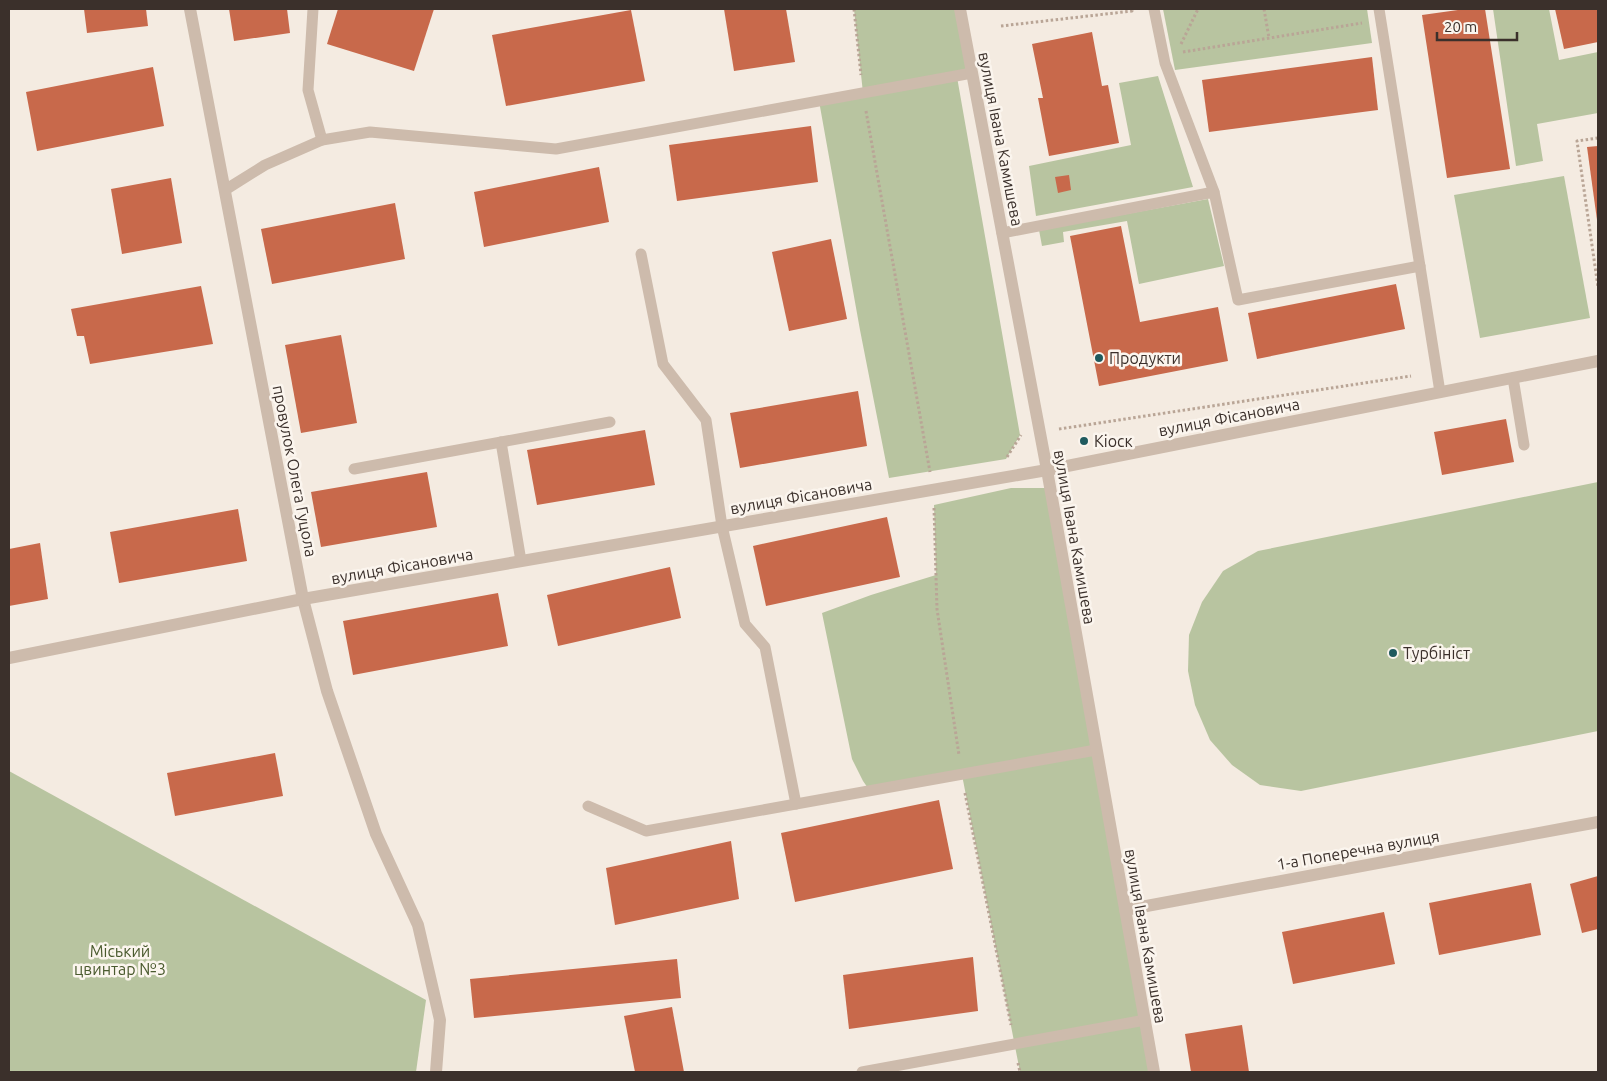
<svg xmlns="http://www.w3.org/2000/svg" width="1607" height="1081" font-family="Ubuntu,sans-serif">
  <rect width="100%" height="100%" fill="#f4ebe1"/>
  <g fill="#b8c4a0">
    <polygon points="854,9 960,9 972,73 957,77 1020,435 1006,459 889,478 860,330 819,101 863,93"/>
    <polygon points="1163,9 1367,9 1372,43 1175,70"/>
    <polygon points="1493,9 1549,9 1559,60 1598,52 1598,113 1537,124 1543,161 1516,166"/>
    <polygon points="1158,76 1193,187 1036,216 1029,166 1131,145 1119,83"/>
    <polygon points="1564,176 1590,318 1480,338 1454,195"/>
    <polygon points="1208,199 1224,266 1139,284 1127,221 1063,232 1064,242 1042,246 1039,230"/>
    <polygon points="1598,482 1598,731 1301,791 1260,785 1232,765 1210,740 1195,705 1188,671 1189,635 1202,602 1223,571 1258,551"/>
    <polygon points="1011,488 1050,488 1154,1072 1020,1072 962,775 870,791 863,781 852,759 822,613 871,595 936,575 934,505"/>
    <polygon points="9,771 426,1000 416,1072 9,1072"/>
  </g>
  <g fill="#c8694b">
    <polygon points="84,9 146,9 148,26 87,33"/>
    <polygon points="229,9 287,9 290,33 234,41"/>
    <polygon points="338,9 434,9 414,71 327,44"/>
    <polygon points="724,9 786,9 795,62 734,71"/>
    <polygon points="1465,9 1485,9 1510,169 1447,178 1422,15"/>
    <polygon points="1555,9 1598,9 1598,42 1564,49"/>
    <polygon points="631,10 645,81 506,106 492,35"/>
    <polygon points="1092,32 1102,86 1108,85 1119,143 1049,156 1038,98 1043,98 1032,44"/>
    <polygon points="1372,57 1378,110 1209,132 1202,80"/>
    <polygon points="153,67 164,126 37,151 26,92"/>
    <polygon points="811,126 818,182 677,201 669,145"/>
    <polygon points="1598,146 1598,220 1597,220 1587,147"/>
    <polygon points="599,167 609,222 484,247 474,192"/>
    <polygon points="1069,175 1071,190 1058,193 1055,177"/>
    <polygon points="171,178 182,243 122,254 111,189"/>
    <polygon points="395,203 405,259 272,284 261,229"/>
    <polygon points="1121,226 1140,322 1218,307 1228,361 1099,386 1070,236"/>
    <polygon points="831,239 847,319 789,331 772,252"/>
    <polygon points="1396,284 1405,329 1257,359 1248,313"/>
    <polygon points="201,286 213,344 90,364 84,336 77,336 71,309"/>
    <polygon points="341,335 357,423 301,433 285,345"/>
    <polygon points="858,391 867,446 740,468 730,413"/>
    <polygon points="1506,419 1514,462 1442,475 1434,432"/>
    <polygon points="645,430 655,485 537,505 527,450"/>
    <polygon points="427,472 437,527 321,547 311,492"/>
    <polygon points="238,509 247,561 119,583 110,532"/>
    <polygon points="887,517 900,577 766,606 753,546"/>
    <polygon points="40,543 48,599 9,606 9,549"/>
    <polygon points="670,567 681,618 558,646 547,595"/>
    <polygon points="498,593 508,646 353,675 343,621"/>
    <polygon points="275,753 283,796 175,816 167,773"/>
    <polygon points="939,800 953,869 795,902 781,833"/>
    <polygon points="731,841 739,899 615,925 606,868"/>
    <polygon points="1598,876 1598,929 1582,933 1570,884"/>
    <polygon points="1531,883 1541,935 1439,955 1429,903"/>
    <polygon points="1384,912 1395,964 1293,984 1282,932"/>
    <polygon points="973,957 978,1011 849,1029 843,975"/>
    <polygon points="677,959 681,998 474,1018 470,979"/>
    <polygon points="672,1007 684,1072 635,1072 624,1016"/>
    <polygon points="1242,1025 1249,1072 1191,1072 1185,1034"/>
  </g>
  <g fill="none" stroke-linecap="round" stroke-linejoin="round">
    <g stroke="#b9a596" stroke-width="3" stroke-dasharray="2.5 2.5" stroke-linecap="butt">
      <polyline points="854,9 861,75"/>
      <polyline points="1264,9 1269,38"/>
      <polyline points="1001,26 1132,11 1132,9"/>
      <polyline points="1181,44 1198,9"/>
      <polyline points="1183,52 1362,23"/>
      <polyline points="866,111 930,472"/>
      <polyline points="1598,138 1577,141 1598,287"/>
      <polyline points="1059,429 1411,376"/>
      <polyline points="1007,457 1021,435"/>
      <polyline points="934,508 937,609 959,755"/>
      <polyline points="965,793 1011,1025"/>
      <polyline points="1018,1063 1020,1072"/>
    </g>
    <g stroke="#cdbbac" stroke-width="11">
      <polyline points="313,9 308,90 322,140"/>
      <polyline points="1154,9 1165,63 1214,192"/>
      <polyline points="1379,9 1440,392"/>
      <polyline points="225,190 265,165 322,140 370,132 556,149 972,73"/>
      <polyline points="1002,233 1214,192 1238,300 1420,266"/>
      <polyline points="641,254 663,364 706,420 722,526 745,624 765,647 796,804"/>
      <polyline points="1513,378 1524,445"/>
      <polyline points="501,442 521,561"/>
      <polyline points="354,469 610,422"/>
      <polyline points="588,806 646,831 1096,750"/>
      <polyline points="862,1072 1145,1020"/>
    </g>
    <g stroke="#cdbbac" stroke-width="12">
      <polyline points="190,9 303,599 327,691 376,834 418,925 440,1020 436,1072"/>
      <polyline points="9,658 303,599 1047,470 1598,361"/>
      <polyline points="1125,910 1598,822"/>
    </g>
    <polyline stroke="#cdbbac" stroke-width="12" points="960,9 1047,470 1154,1072"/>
  </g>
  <g fill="#1f5a5e" stroke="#fbf5ee" stroke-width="2">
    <circle cx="1099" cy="358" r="5"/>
    <circle cx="1084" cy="441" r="5"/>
    <circle cx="1393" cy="653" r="5"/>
  </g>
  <g text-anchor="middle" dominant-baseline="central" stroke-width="5" stroke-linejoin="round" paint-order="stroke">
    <g font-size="16" fill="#3b302b" stroke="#fbf5ee">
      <text transform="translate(1001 139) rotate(79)">вулиця Івана Камишева</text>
      <text transform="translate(1229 417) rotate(-11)">вулиця Фісановича</text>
      <text transform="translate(295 471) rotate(79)">провулок Олега Гуцола</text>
      <text transform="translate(801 496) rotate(-10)">вулиця Фісановича</text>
      <text transform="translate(1075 537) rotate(80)">вулиця Івана Камишева</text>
      <text transform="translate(402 566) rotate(-10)">вулиця Фісановича</text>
      <text transform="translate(1358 850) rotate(-10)">1-а Поперечна вулиця</text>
      <text transform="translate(1146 936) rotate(80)">вулиця Івана Камишева</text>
    </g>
    <g font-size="16" fill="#3b302b" stroke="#fbf5ee" text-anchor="start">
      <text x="1109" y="358">Продукти</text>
      <text x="1094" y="441">Кіоск</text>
      <text x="1403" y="653">Турбініст</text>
    </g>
    <g font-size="16" fill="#4a5a2e" stroke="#fbf5ee">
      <text x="120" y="951">Міський<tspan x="120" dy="18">цвинтар №3</tspan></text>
    </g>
  </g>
  <rect width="1607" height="1081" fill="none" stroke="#3b302b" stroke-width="20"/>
  <path d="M1437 32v8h80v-8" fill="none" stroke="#3b302b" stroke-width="2.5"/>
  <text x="1444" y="32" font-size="15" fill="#3b302b" stroke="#fbf5ee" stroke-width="4" paint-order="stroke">20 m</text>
</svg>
